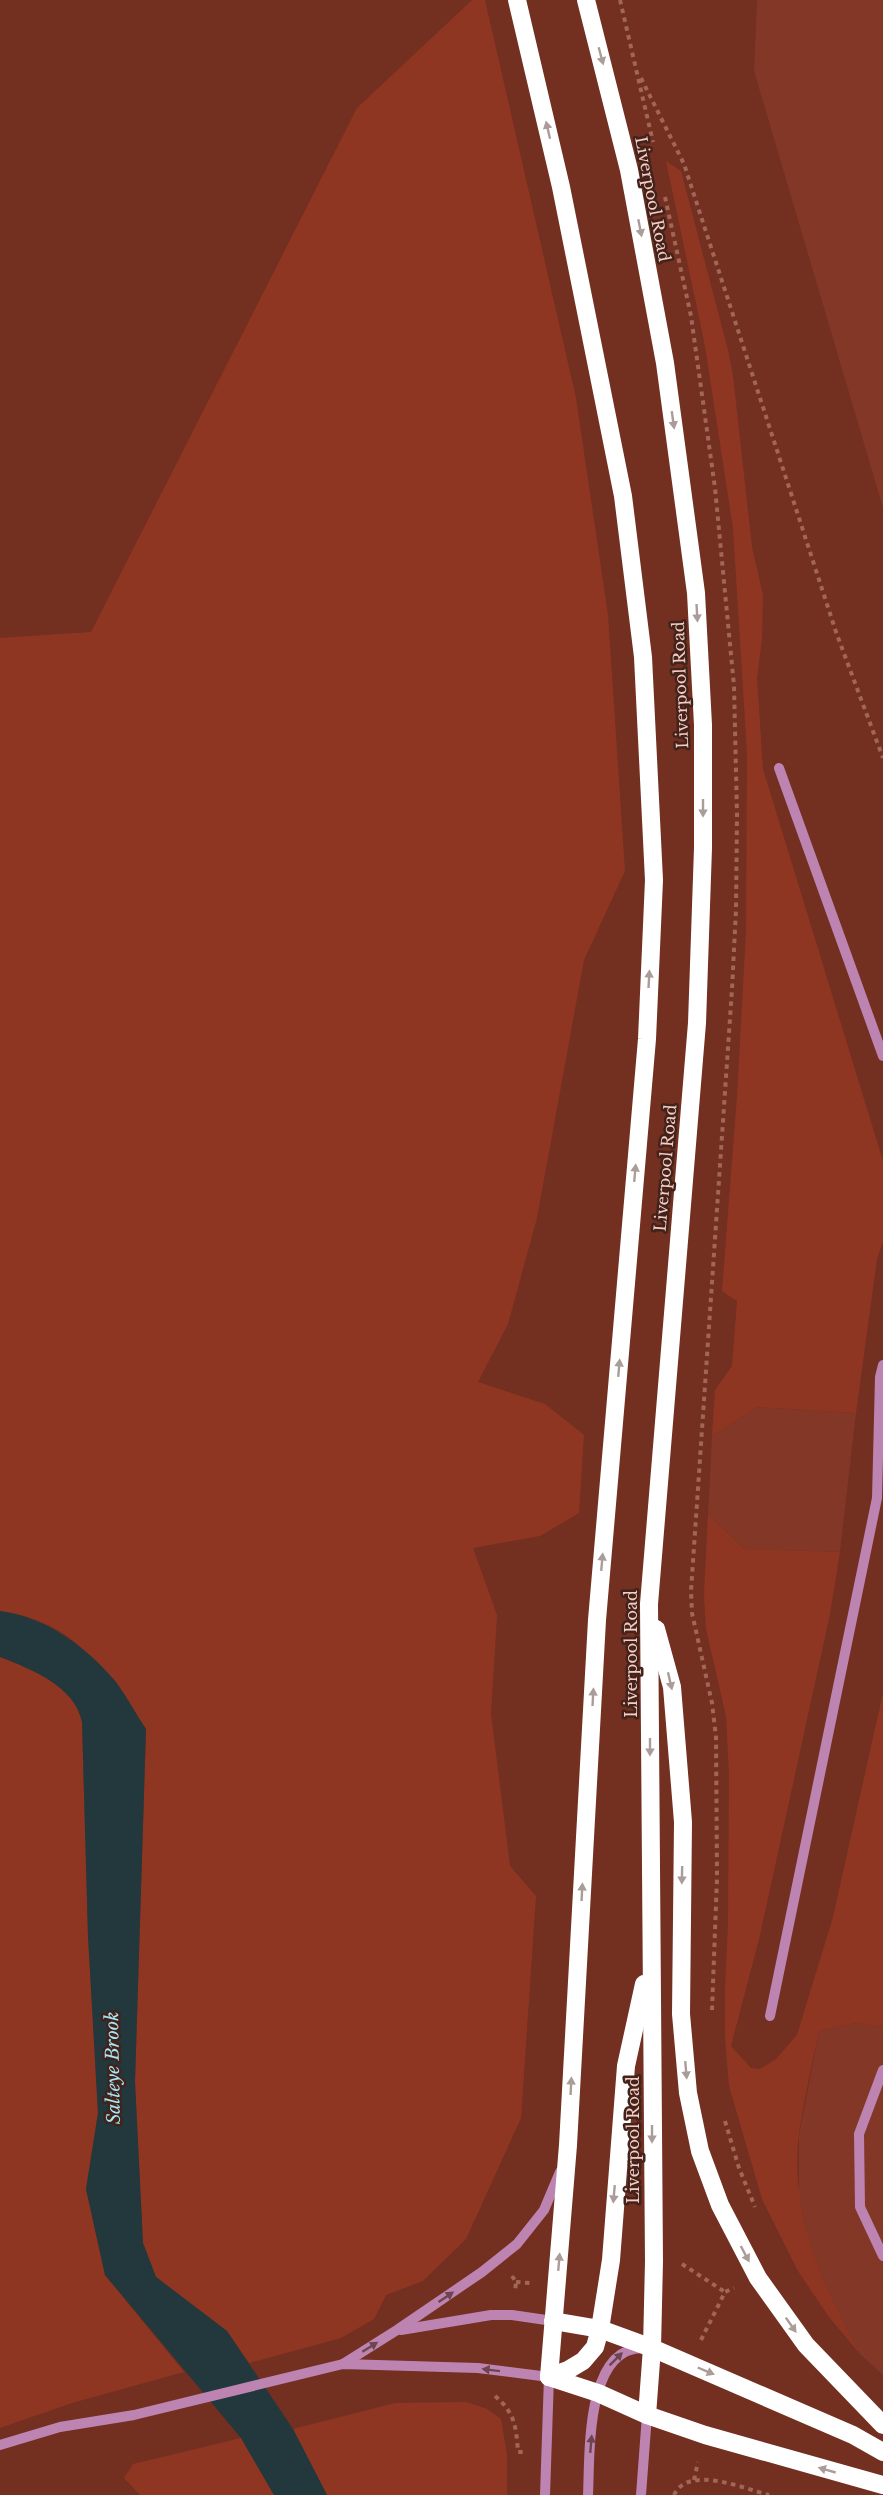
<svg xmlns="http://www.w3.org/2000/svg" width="883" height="2495" font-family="'Libre Baskerville',serif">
  <rect width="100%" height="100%" fill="#732f20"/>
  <g fill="#823727">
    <polygon points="757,0 883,0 883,508 754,71"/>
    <polygon points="757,1407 856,1413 840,1552 744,1549 708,1514 712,1436"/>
    <polygon points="856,2023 883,2027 883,2375 860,2354 833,2304 810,2247 799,2197 799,2135 819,2031"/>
  </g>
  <g fill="#8f3623">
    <path d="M472 0H485L576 398 608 615 625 871 584 960 537 1218 508 1324 478 1382 545 1404 584 1435 579 1513 540 1536 473 1548 497 1615 491 1714 510 1866 536 1896 521 2118 466 2239 423 2281 386 2295 374 2319 341 2338 249 2363 227 2331 156 2277 143 2243 135 2082 146 1729C124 1702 104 1671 79 1646 60 1627 26 1614 0 1611V638L91 632 357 108Z"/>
    <polygon points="666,161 681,171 728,350 733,376 752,547 763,595 762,639 757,678 763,769 883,1161 883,1241 877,1259 856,1413 757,1407 712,1436 715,1390 732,1366 737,1301 722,1291 737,1096 746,931 747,753 733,528 705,346"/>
    <path d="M708 1514 744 1549 840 1552 830 1614 760 1935 731 2046 751 2068 760 2069 776 2059 797 2035 833 1917 883 1693V2027L856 2023 819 2031C812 2065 804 2099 799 2134 789 2214 823 2286 860 2354L829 2317 798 2271 762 2199 729 2086 725 2038V1989L728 1923 729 1774 726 1716 706 1629 704 1595Z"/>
    <path d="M0 1657C31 1669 75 1686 82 1722L88 1936 98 2113 86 2189 105 2275 184 2372 72 2403 0 2428Z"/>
    <polygon points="466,2402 487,2409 501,2419 507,2455 507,2495 327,2495 293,2429 395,2403"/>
    <polygon points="241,2438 274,2495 140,2495 124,2478 133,2464"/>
  </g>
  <path fill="#22383d" d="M0 1611C46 1617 87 1647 116 1682 127 1697 136 1714 146 1729L135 2082 143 2243 156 2277 227 2331 293 2429 327 2495H274L241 2438 105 2275 86 2189 98 2113 88 1936 82 1722C75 1686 31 1669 0 1657Z"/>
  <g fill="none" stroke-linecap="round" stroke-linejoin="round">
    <g stroke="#a16658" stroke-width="4" stroke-dasharray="4.5 4.5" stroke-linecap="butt">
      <polyline points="620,0 653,142"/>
      <polyline points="641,78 684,164 836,632 883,758"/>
      <polyline points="665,197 691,316 715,488 734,686 737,815 736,910 732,989 691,1591 692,1613 712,1703 716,1737 717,1878 712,2010"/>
      <polyline points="725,2121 739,2168 755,2207"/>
      <polyline points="682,2264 725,2292"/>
      <polyline points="512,2276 516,2282 515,2292"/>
      <polyline points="516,2282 530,2283"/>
      <polyline points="701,2340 725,2292 734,2288"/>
      <path d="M495 2396C515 2413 516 2426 518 2452H524"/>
      <polyline points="694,2480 698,2462"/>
      <path d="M674 2495C688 2464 745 2489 769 2495"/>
    </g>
    <g stroke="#bd84b2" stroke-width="10">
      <polyline points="779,768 883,1056"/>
      <polyline points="770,2016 877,1498 880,1377 883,1365"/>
      <polyline points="883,2070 859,2134 860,2207 883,2256"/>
      <polyline points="401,2330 491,2315 512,2315 553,2321"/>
      <polyline points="343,2364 397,2330 482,2272 517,2244 544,2210 560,2172"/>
      <polyline points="0,2445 60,2427 134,2415 343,2364 478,2368 549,2377 545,2495"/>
      <path d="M588 2495C590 2455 585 2346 644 2348"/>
      <polyline points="641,2495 647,2415"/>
    </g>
    <g stroke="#fff" stroke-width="18">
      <polyline points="517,0 561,187 623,496 643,657 654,880 647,1039 597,1620 568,2145 549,2377"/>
      <polyline points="586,0 629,170 665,363 696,593 703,725 703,848 697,1023 649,1604 654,2261 652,2348 647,2415"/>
      <polyline points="656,1629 672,1687 683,1822 681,2014 688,2093 700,2151 720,2205 758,2278 806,2345 883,2425"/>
      <polyline points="553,2321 600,2329 652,2348 853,2435 883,2452"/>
      <polyline points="549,2377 568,2370 583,2361 595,2347 600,2329 611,2260 626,2066 644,1984"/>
      <polyline points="549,2377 598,2393 647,2415 705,2435 883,2485"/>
    </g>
  </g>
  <defs><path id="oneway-solid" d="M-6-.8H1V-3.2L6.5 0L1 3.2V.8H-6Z" transform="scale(1.5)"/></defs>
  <g fill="#aa9c99">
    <use href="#oneway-solid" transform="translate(601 56) rotate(75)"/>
    <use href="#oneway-solid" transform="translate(548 130) rotate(-103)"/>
    <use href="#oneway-solid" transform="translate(640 228) rotate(79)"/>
    <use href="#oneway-solid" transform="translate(673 420) rotate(82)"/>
    <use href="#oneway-solid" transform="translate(697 613) rotate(87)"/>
    <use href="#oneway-solid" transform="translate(703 808) rotate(90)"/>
    <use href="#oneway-solid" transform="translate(649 979) rotate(-87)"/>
    <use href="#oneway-solid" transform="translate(635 1173) rotate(-85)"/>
    <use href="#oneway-solid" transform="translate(619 1368) rotate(-85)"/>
    <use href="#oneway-solid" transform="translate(602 1562) rotate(-85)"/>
    <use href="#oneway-solid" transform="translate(670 1681) rotate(77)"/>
    <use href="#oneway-solid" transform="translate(593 1697) rotate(-87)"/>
    <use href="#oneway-solid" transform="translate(650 1747) rotate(90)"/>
    <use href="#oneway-solid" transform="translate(682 1875) rotate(91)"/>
    <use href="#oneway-solid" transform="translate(582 1892) rotate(-87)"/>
    <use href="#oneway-solid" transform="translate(686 2070) rotate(85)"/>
    <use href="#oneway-solid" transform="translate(571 2086) rotate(-87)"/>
    <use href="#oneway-solid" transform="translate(652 2134) rotate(90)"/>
    <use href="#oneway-solid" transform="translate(614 2194) rotate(95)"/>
    <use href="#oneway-solid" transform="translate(745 2254) rotate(62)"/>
    <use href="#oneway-solid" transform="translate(559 2262) rotate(-85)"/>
    <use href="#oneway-solid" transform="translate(791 2325) rotate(55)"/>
    <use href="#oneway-solid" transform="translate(706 2371) rotate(23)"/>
    <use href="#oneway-solid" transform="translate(827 2470) rotate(-164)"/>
  </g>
  <g fill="#6d4550">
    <use href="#oneway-solid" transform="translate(446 2297) rotate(-34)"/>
    <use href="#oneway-solid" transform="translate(370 2347) rotate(-32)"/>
    <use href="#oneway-solid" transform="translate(616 2359) rotate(-45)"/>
    <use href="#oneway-solid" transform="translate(491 2370) rotate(-173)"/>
    <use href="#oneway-solid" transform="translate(591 2444) rotate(-85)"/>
  </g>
  <g text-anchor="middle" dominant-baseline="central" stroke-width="5" stroke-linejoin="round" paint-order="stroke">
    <g font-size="16" fill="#f7cdc3" stroke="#42231c">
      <text transform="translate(653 199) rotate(79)">Liverpool Road</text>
      <text transform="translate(680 685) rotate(-92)">Liverpool Road</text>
      <text transform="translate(665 1168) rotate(-85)">Liverpool Road</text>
      <text transform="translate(631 1654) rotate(-90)">Liverpool Road</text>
      <text transform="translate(633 2140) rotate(-90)">Liverpool Road</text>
    </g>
    <g font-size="18" font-style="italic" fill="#a4e8f7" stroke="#42231c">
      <text transform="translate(113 2068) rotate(-91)">Salteye Brook</text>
    </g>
  </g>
</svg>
